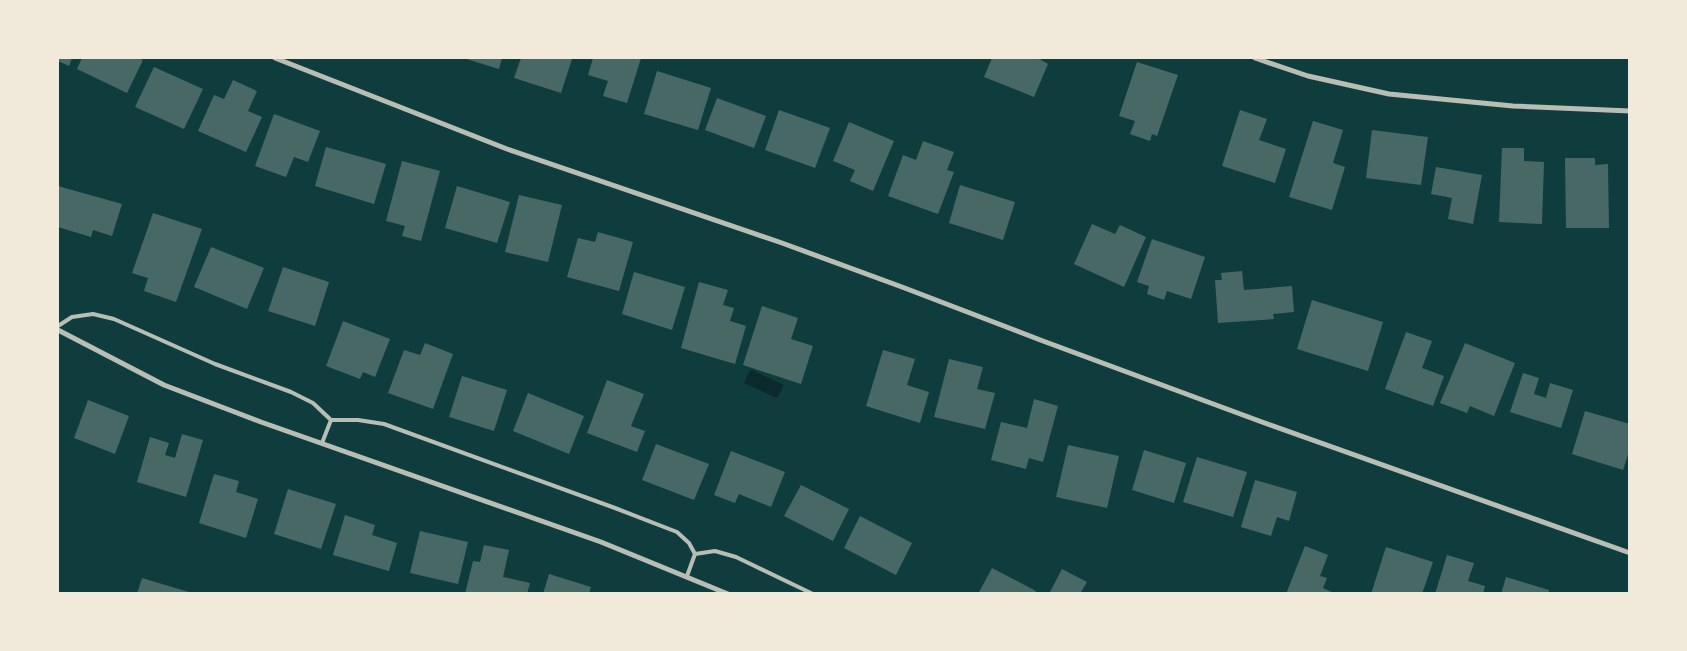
<svg xmlns="http://www.w3.org/2000/svg" width="1687" height="651" font-family="'Source Sans 3',sans-serif">
  <rect width="100%" height="100%" fill="#0f3d3e"/>
  <polygon fill="#0a2a2b" points="752,370 784,385 777,398 744,383 749,372"/>
  <g fill="#486865">
    <polygon points="58,58 72,58 69,66 58,61"/>
    <polygon points="82,58 138,58 143,60 127,93 77,69"/>
    <polygon points="463,58 502,58 499,69"/>
    <polygon points="521,58 572,59 561,93 514,78"/>
    <polygon points="593,58 641,58 627,103 603,96 608,81 588,75"/>
    <polygon points="992,58 1038,58 1048,64 1034,97 984,77"/>
    <polygon points="1137,62 1178,75 1157,136 1152,134 1150,141 1130,134 1135,121 1119,116"/>
    <polygon points="154,67 203,89 184,129 135,107"/>
    <polygon points="657,71 711,88 698,130 644,114"/>
    <polygon points="233,80 257,91 248,111 262,117 246,152 198,131 214,95 224,99"/>
    <polygon points="717,98 766,116 754,148 705,130"/>
    <polygon points="779,110 830,128 815,168 765,150"/>
    <polygon points="1240,110 1267,119 1259,140 1286,149 1275,183 1222,166"/>
    <polygon points="274,114 320,131 308,162 294,157 286,177 255,166"/>
    <polygon points="1313,121 1343,130 1333,163 1345,167 1332,210 1289,197"/>
    <polygon points="849,122 894,141 873,191 850,181 855,170 833,161"/>
    <polygon points="1372,130 1428,137 1421,185 1366,178"/>
    <polygon points="923,141 954,152 947,170 954,172 938,214 888,196 903,155 916,160"/>
    <polygon points="326,147 386,164 374,204 315,186"/>
    <polygon points="1502,148 1524,148 1524,161 1544,162 1542,224 1499,222"/>
    <polygon points="1565,158 1595,158 1595,165 1608,164 1609,228 1566,228"/>
    <polygon points="402,161 440,171 421,241 402,236 405,226 386,221"/>
    <polygon points="1436,167 1482,175 1473,224 1448,219 1452,198 1431,194"/>
    <polygon points="960,185 1015,202 1003,240 949,223"/>
    <polygon points="58,186 122,204 112,236 93,230 91,237 58,227"/>
    <polygon points="457,186 510,202 497,243 445,228"/>
    <polygon points="519,195 562,205 548,262 505,252"/>
    <polygon points="153,213 202,229 176,302 144,291 148,278 132,273"/>
    <polygon points="1092,224 1115,234 1120,225 1146,237 1124,287 1074,264"/>
    <polygon points="598,232 633,242 619,291 567,277 578,238 595,242"/>
    <polygon points="1152,239 1205,257 1191,299 1167,291 1164,300 1147,294 1149,286 1137,282"/>
    <polygon points="211,247 264,268 247,309 194,287"/>
    <polygon points="283,267 329,282 315,326 268,311"/>
    <polygon points="1242,271 1244,290 1292,286 1294,312 1273,314 1274,319 1218,323 1215,280 1222,280 1221,273"/>
    <polygon points="634,272 685,287 672,330 622,314"/>
    <polygon points="699,282 728,290 723,305 734,308 730,321 746,326 735,364 681,348"/>
    <polygon points="1312,300 1383,322 1368,371 1297,349"/>
    <polygon points="762,306 798,318 791,339 813,346 801,384 743,365"/>
    <polygon points="343,321 390,339 375,377 363,372 360,379 326,366"/>
    <polygon points="1406,332 1432,341 1422,368 1444,376 1433,406 1385,389"/>
    <polygon points="425,343 453,354 433,409 388,393 404,350 420,355"/>
    <polygon points="1465,343 1515,363 1494,416 1470,406 1467,413 1440,403"/>
    <polygon points="883,350 915,359 907,385 929,392 920,423 866,406"/>
    <polygon points="949,359 983,367 977,389 995,393 985,429 934,417"/>
    <polygon points="1523,373 1539,378 1534,394 1546,398 1550,383 1573,390 1561,428 1510,412"/>
    <polygon points="462,376 507,390 494,431 449,417"/>
    <polygon points="607,380 644,394 631,426 645,431 637,452 587,433"/>
    <polygon points="528,393 584,416 569,454 513,431"/>
    <polygon points="1034,399 1058,406 1043,462 1029,458 1026,469 991,460 1001,422 1027,428"/>
    <polygon points="88,400 129,416 115,454 74,438"/>
    <polygon points="1585,411 1630,424 1630,448 1623,470 1572,454"/>
    <polygon points="182,434 203,440 186,497 137,482 150,437 169,443 165,455 175,458"/>
    <polygon points="656,444 709,464 694,500 642,480"/>
    <polygon points="1068,445 1119,456 1107,508 1056,497"/>
    <polygon points="1144,450 1186,463 1174,503 1132,490"/>
    <polygon points="731,451 785,472 771,507 739,494 735,503 714,495"/>
    <polygon points="1197,457 1247,472 1233,517 1183,502"/>
    <polygon points="214,474 239,481 236,492 258,499 246,538 199,523"/>
    <polygon points="1255,480 1297,492 1289,521 1277,517 1271,536 1241,527"/>
    <polygon points="801,485 849,509 833,541 784,516"/>
    <polygon points="288,489 336,504 321,549 274,534"/>
    <polygon points="345,515 375,525 372,535 397,543 389,571 333,555"/>
    <polygon points="860,516 912,543 896,575 844,548"/>
    <polygon points="420,531 468,542 458,584 410,573"/>
    <polygon points="484,545 509,550 503,577 530,583 527,594 465,594 473,561 480,562"/>
    <polygon points="1305,546 1328,555 1320,576 1327,578 1323,588 1336,594 1286,594"/>
    <polygon points="1386,547 1433,562 1422,594 1371,594"/>
    <polygon points="1447,555 1474,563 1468,581 1485,586 1483,594 1435,594"/>
    <polygon points="992,568 1036,591 1034,594 978,594"/>
    <polygon points="1062,569 1087,582 1081,592 1085,594 1049,594"/>
    <polygon points="549,574 591,587 589,594 543,594"/>
    <polygon points="1506,577 1549,590 1548,594 1501,594"/>
    <polygon points="142,578 192,593 192,594 137,594"/>
  </g>
  <g fill="none" stroke-linecap="round" stroke-linejoin="round">
    <g stroke="#b8beb3" stroke-width="4">
      <polyline points="58,326 72,317 93,314 114,319 215,364 291,392 313,403 331,420 322,443"/>
      <polyline points="331,420 358,420 384,424 615,508 677,532 689,543 695,554 687,576"/>
      <polyline points="695,554 715,551 736,557 813,594"/>
    </g>
    <g stroke="#b8beb3" stroke-width="5">
      <polyline points="275,58 507,149 782,243 902,287 1043,341 1262,422 1630,553"/>
      <polyline points="1255,58 1308,76 1389,94 1513,106 1630,111"/>
      <polyline points="58,330 164,385 261,422 601,542 728,594"/>
    </g>
  </g>
  <rect width="1687" height="651" fill="none" stroke="#f1e9da" stroke-width="118"/>
</svg>
